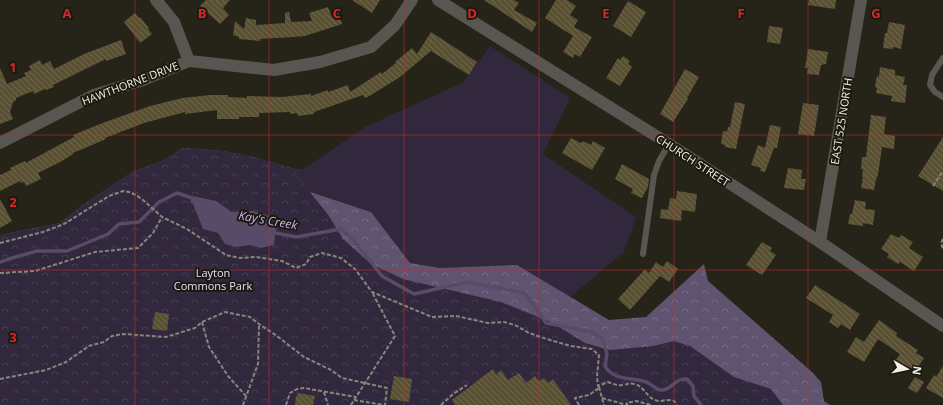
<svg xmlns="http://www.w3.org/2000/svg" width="943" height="405" font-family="'Open Sans',sans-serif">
  <defs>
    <pattern id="forest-crowns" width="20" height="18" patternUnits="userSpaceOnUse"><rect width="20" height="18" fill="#5f5370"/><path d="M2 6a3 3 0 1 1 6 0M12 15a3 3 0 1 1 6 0" fill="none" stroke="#766c84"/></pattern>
    <pattern id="park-crowns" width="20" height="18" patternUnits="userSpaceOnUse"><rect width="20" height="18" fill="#31283d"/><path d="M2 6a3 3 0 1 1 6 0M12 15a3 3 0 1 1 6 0" fill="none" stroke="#453d50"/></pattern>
    <pattern id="building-back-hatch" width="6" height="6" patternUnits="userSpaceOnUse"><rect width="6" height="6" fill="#595132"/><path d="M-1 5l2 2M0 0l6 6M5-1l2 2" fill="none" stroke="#716a50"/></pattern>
  </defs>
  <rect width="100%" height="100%" fill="#262318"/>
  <polygon fill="#31283d" points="490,46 570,98 543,154 636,217 624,252 570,297 517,265 440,268 410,263 371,212 310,192 291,168 304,169 365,127 464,82"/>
  <polygon fill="url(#forest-crowns)" points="183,148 223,151 253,157 291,168 310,192 371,212 410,263 440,268 517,265 609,320 646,317 704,264 708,281 812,372 821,382 824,401 830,405 0,405 0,235 60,223 83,205 134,171 163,161"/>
  <polygon fill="url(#park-crowns)" points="183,148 223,151 253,157 291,168 329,216 343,239 371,264 403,279 501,302 553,323 585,343 610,350 653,346 674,341 690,346 734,377 771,389 783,405 0,405 0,235 60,223 83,205 134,171 163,161"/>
  <polygon fill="#574b67" points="193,196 216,201 232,212 252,211 267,215 276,228 274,245 261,248 250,245 236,247 225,244 218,233 203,229 193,204 190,202"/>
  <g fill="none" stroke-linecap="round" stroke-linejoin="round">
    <g stroke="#574b67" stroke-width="3.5">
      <path d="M271 232 296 237 341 229 354 241 382 276 414 294 467 282 525 293 546 323 592 332 603 340 607 354 605 366C613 381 632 377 646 382 653 384 656 391 662 390 669 390 672 384 678 381 680 379 684 379 687 379L693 386 694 396 701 405"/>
      <polyline points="0,262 12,258 37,251 67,251 108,234 119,224 139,222 159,202 177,193 192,198 196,201"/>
    </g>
  </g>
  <g fill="url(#building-back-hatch)">
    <polygon points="206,0 230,0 223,8 229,15 220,24 200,6"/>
    <polygon points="352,0 380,0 372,13"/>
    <polygon points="484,0 514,0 519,3 514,10 537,23 532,32"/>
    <polygon points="556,0 567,0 576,6 570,15 578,20 574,27 592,37 580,57 575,54 573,58 563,52 573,36 545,18"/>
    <polygon points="809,0 836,0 835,9 808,5"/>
    <polygon points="628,1 646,12 631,37 613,26"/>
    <polygon points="328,7 332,17 337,9 342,24 305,36 294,37 260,39 260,41 239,39 239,37 233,35 235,21 244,29 246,18 256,20 256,25 285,23 285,13 289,12 291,22 312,21 309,13"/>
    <polygon points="135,13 139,18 140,17 149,28 148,29 152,34 140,43 124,22"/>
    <polygon points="889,22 905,25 901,49 893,47 893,49 883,48 885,33 887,33"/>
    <polygon points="769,26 783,28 780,44 767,42"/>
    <polygon points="431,32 477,62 469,75 431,51 400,77 371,95 365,98 363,95 314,112 314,114 298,116 297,113 290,114 290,112 259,113 259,117 239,117 239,119 217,119 217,110 185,114 185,112 144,123 105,138 106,139 73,153 73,154 62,161 38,173 41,179 26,186 24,182 21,183 20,181 0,191 0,175 11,170 10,168 25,161 26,163 35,158 74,137 73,135 100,124 150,106 183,98 210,95 228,95 228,97 247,98 247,96 250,96 282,97 311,94 311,96 328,90 328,92 348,85 350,92 381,72 382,74 396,63 395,62 412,48 417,54"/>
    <polygon points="121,40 126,54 106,61 106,59 53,85 54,87 46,90 45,89 34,94 33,91 16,98 16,100 13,102 10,112 13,119 0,124 0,68 7,84 26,76 24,73 31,70 29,66 40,60 42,65 50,61 54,69 84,54"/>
    <polygon points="808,49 828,52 826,64 821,65 819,75 807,74 808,68 805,68"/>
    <polygon points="623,56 630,61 628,64 632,67 620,86 606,78 618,58 620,60"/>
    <polygon points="880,67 895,70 895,75 905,77 903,85 907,85 905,103 891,101 892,96 876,93 877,88 875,87 877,76 879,77"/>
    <polygon points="685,69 699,77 687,98 688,99 673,122 660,114"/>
    <polygon points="735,102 745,104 736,149 725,147 725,145 721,144 723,131 727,132 728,127 730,127"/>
    <polygon points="803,103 819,105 814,136 798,134"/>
    <polygon points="871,115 886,117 884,134 895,136 894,149 882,147 878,175 876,179 874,190 861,188 863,177 862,177 863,169 861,169 862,157 866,157"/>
    <polygon points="770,125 781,127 777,148 774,148 765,172 760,171 761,168 751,165 758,145 765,148"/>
    <polygon points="943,137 943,191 918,176"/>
    <polygon points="571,138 581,143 583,141 591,145 593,141 605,148 592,170 562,153"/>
    <polygon points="622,164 649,179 648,187 642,198 631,193 633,189 615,179"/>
    <polygon points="788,168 802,170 801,179 806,179 804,190 784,188"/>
    <polygon points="677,191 697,194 695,212 682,210 681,221 660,218 661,209 668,210 670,198 676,199"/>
    <polygon points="0,199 12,221 0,228"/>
    <polygon points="855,200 866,202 865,209 875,210 873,225 863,223 863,226 848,224 850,214 852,214"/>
    <polygon points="891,234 899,238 901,235 913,242 909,248 923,257 914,271 900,262 898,264 887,257 889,254 881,249"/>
    <polygon points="762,242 772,248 770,251 776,255 762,275 746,265"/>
    <polygon points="667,261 678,269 669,282 660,276 630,310 618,299 645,269 649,273 656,262 663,267"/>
    <polygon points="815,285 860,314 850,330 841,324 838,328 829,322 833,315 806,298"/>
    <polygon points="155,312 169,314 167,331 152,329"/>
    <polygon points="879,320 897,333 896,336 918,350 916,353 924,358 914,373 895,361 900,354 878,339 864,362 847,352 856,337 864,342"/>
    <polygon points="943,366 943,398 926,388 934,375 936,377"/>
    <polygon points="493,369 496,375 501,370 508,380 519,373 526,383 535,376 539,381 544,378 548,383 553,379 571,405 455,405 452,400"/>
    <polygon points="394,376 412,379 409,402 390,399"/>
    <polygon points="915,377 924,382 917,393 908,388"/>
    <polygon points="298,393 315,396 313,405 295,405 296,396 297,396"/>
  </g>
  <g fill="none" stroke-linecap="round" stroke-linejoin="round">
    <g stroke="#88867c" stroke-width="2" stroke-dasharray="4 2" stroke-linecap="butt">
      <polyline points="933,186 943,171"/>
      <polyline points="943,239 941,243 943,249"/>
      <path d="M0 243 43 232 64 224 109 196 123 191 129 192 136 195 143 200 162 217 187 229 226 255 240 258 256 257 282 261 296 268 306 264 310 257 322 253 341 258 355 269 372 292 432 317 456 316 488 323 504 322 515 325 529 333 550 340 571 346 592 349 599 355 597 377 598 386 608 382C613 384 618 386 623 385 628 384 630 383 635 384 645 387 647 399 658 401 665 402 673 396 677 405"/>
      <polyline points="0,273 35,271 95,252 138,248 153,233 162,217"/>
      <polyline points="202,322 209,347 228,376 246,396"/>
      <polyline points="0,379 46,370 66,362 89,346 104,342 112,336 123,334 166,337 195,328 202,322 225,312 250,317 259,324 277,336 304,357 331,370 342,378 387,388 385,405"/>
      <polyline points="599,387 604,405"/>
      <polyline points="324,392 328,405"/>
      <polyline points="602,398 627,405 627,403 636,401 651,405"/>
      <polyline points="354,400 384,405"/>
      <polyline points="243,405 258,364 259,324"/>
      <polyline points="286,405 290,393 297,389 304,388 356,397"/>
      <polyline points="351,405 395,336 372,292"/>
      <polyline points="441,405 453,394 467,385"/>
      <polyline points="579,405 575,398 589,395 599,388"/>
    </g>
    <g stroke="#585651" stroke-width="6">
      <polyline points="943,58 932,75 930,85 935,92 943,97"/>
      <polyline points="643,254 654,175 659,161 669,144"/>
    </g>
    <g stroke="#585651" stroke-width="12">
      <polyline points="156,0 174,22 189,61"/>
      <polyline points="0,143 94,95 143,80 189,61 274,70 320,62 371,47 395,25 412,0"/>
      <polyline points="820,242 861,0"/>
    </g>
    <polyline stroke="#585651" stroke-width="12" points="438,0 669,144 820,242 943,326"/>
  </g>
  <path fill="none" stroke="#d62828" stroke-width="1" stroke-opacity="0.55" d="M135 0V405M269 0V405M404 0V405M539 0V405M674 0V405M808 0V405M0 135H943M0 270H943"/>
  <g text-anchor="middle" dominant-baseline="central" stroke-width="4" stroke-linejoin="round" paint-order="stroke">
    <g font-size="11" fill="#f2f1e9" stroke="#1c1a0f">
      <text transform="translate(130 83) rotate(-21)">HAWTHORNE DRIVE</text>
      <text transform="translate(841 121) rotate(-81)">EAST 525 NORTH</text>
      <text transform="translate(693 160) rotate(33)">CHURCH STREET</text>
    </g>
    <g font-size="11" fill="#e8dafc" stroke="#1c1a0f">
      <text x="213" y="272">Layton<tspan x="213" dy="13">Commons Park</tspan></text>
    </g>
    <g font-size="12" font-style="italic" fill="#cbb5eb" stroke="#1c1a0f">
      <text transform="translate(268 220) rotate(10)">Kay's Creek</text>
    </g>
  </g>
  <g font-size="13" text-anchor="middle" font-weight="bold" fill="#d62828" stroke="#1c1a0f" stroke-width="4" stroke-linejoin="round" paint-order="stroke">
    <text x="67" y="18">A</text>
    <text x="202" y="18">B</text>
    <text x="337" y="18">C</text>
    <text x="472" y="18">D</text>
    <text x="606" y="18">E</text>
    <text x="741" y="18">F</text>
    <text x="876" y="18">G</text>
    <text x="13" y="72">1</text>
    <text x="13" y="207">2</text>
    <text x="13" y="342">3</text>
  </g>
  <g transform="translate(907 369) rotate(99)" stroke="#1c1a0f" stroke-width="3" paint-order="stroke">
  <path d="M0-3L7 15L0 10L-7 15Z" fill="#f2f1e9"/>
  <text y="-6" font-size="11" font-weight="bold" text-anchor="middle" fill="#f2f1e9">N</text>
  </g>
</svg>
